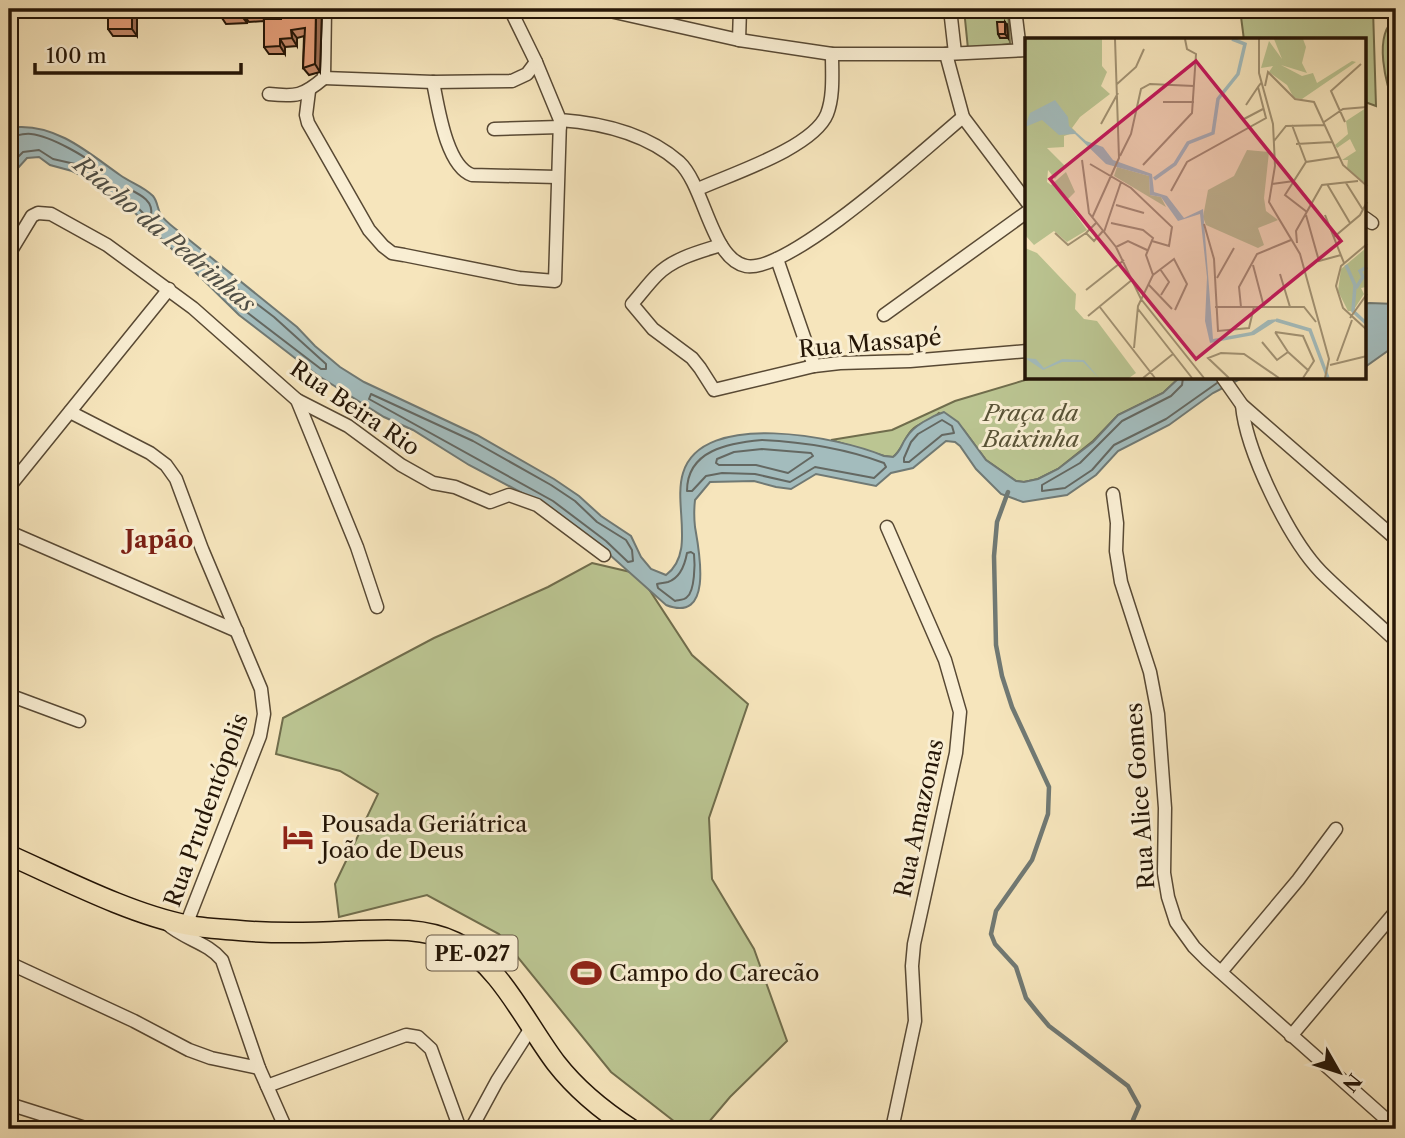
<svg xmlns="http://www.w3.org/2000/svg" width="1405" height="1138" font-family="'Libre Caslon Text',serif">
  <rect width="100%" height="100%" fill="#f6e5bc"/>
  <filter id="stains"><feTurbulence type="fractalNoise" baseFrequency=".00286" numOctaves="4"/><feColorMatrix values="0 0 0 0 .2 0 0 0 0 .09 0 0 0 0 .02 0 0 0 .5 -.17"/></filter>
  <radialGradient id="worn" r=".72"><stop offset=".6" stop-color="#630" stop-opacity="0"/><stop offset="1" stop-color="#630" stop-opacity=".3"/></radialGradient>
  <g fill="#bbc592" stroke="#706d4c" stroke-width="2">
    <polygon points="964,9 1008,9 1010,44 968,49"/>
    <polygon points="1240,9 1373,9 1376,106 1365,102 1365,40 1244,40"/>
    <path d="M1396 18V109C1386 86 1372 34 1396 18Z"/>
    <path d="M1032 378H1179L1163 393 1118 415 1093 441 1058 469 1038 479 1024 482 1016 481 986 460 963 429 939 413C932 420 922 422 914 428 904 436 903 450 893 457L884 456 831 440 892 430 955 401Z"/>
    <polygon points="592,563 639,574 692,655 748,704 709,818 712,879 754,949 787,1041 730,1097 703,1129 684,1129 611,1072 499,934 427,895 339,917 335,884 378,794 340,771 276,754 283,718 434,638 548,587"/>
  </g>
  <g fill="#a3bcbd" stroke="#707974" stroke-width="2">
    <path d="M18 127C58 125 90 154 120 175 131 183 143 186 153 196 158 202 157 209 161 215 165 221 172 226 177 230L297 327 315 346 340 367 364 382 477 435 554 479 579 496 601 516 631 536 641 557 651 569 666 575C696 553 673 505 683 473 702 409 839 437 884 456L893 457C901 451 901 445 906 438 913 426 932 416 944 412L958 422 986 460 1016 481 1024 482 1038 479 1058 469 1093 442 1118 415 1163 393 1179 378H1242L1213 393 1169 425 1118 451 1096 475 1067 495 1023 502 1001 494 976 469 960 446 955 442 946 441 913 468 891 473 876 486 816 474 791 489 776 487 754 481 710 482 695 500C694 509 694 518 695 527 699 550 714 624 666 605L601 547 549 507 469 465 413 430 384 417 317 375 239 315 128 206 102 186 72 171 50 165 39 157 27 158 9 178V131Z"/>
    <polygon points="1369,303 1396,304 1396,345 1365,367 1365,304"/>
  </g>
  <g fill="none" stroke-linecap="round" stroke-linejoin="round">
    <g stroke="#646862" stroke-width="2">
      <path d="M9 137C16 136 23 133 31 134 50 136 91 158 102 172L97 175 75 164 53 159 39 150 23 152 9 166"/>
      <path d="M129 189C141 195 154 201 151 216H146L125 195V191Z"/>
      <polygon points="208,267 274,317 326,364 326,369 321,369 244,310 206,273"/>
      <polyline points="1183,378 1182,385 1171,396 1122,421 1080,463 1042,485 1042,491 1065,488 1092,470 1114,445 1166,419 1217,383"/>
      <polygon points="371,394 473,441 551,485 575,501 597,522 626,540 632,550 633,561 628,562 606,541 553,501 369,399"/>
      <polygon points="942,420 952,426 954,433 942,435 909,462 904,462 904,458 911,442 918,434"/>
      <path d="M762 440C805 442 844 448 884 463L886 467 874 478 815 467 790 482 755 474 722 473 706 476 692 491H687C687 450 729 443 762 440Z"/>
      <polygon points="762,449 811,453 813,456 788,473 756,465 719,465 716,463 717,459 734,452"/>
      <path d="M691 552 694 554C695 563 695 591 687 597 685 600 679 600 675 601L658 588 657 584C661 583 664 583 668 582 680 578 685 564 687 553Z"/>
    </g>
    <polyline stroke="#707974" stroke-width="4.5" points="1008,492 997,522 994,556 996,645 1002,676 1012,707 1049,787 1048,814 1032,860 996,911 991,934 995,944 1016,967 1026,998 1038,1013 1049,1026 1128,1086 1139,1106 1133,1120 1134,1129"/>
    <g stroke="#584934" stroke-width="15">
      <g id="street">
        <path d="M510 9 536 62 560 120C601 123 647 134 679 162 705 186 711 259 746 266 789 274 927 147 963 117"/>
        <polyline points="601,9 739,40 832,54 946,54 1027,50"/>
        <polyline points="950,9 955,53"/>
        <polyline points="1015,9 1020,50"/>
        <polyline points="739,40 740,9"/>
        <polyline points="946,54 963,117 1027,202"/>
        <polyline points="324,78 433,82 512,81 527,74 536,62"/>
        <path d="M433 82C438 106 446 166 472 175L557 177"/>
        <polyline points="309,91 306,115 308,123 369,230 383,246 392,253 404,255 519,278 555,281 560,120"/>
        <path d="M269 94C296 97 303 96 324 78L325 9"/>
        <polyline points="494,129 560,127"/>
        <path d="M698 189C731 174 813 148 827 114 834 96 832 73 832 54"/>
        <polyline points="1365,218 1372,223"/>
        <path d="M721 245C699 252 674 258 657 275 648 284 640 295 632 304L653 329 692 358 700 368 714 390 814 366 840 363 910 361 1027 351"/>
        <polyline points="9,254 32,216 38,213 51,214 107,245 193,308 297,400 348,426 401,465 433,483 455,487 490,502 509,495 537,505 604,555"/>
        <polyline points="777,259 814,366"/>
        <polyline points="884,315 1027,212"/>
        <polyline points="1223,378 1242,405 1396,539"/>
        <polyline points="297,400 357,547 377,607"/>
        <path d="M1242 405C1246 451 1289 539 1321 572 1345 596 1372 618 1396 641"/>
        <polyline points="70,412 150,453 166,465 176,479 202,549 261,689 264,714 260,736 186,925"/>
        <polyline points="9,487 169,289"/>
        <polyline points="1113,494 1117,523 1116,551 1121,582 1150,672 1158,714 1165,808 1164,873 1168,897 1176,922 1194,947 1207,960 1396,1128"/>
        <polyline points="887,527 945,660 960,712 956,753 914,944 912,966 915,1021 892,1129"/>
        <polyline points="9,532 237,631"/>
        <polyline points="9,695 79,721"/>
        <path d="M166 923C185 940 207 942 222 960L259 1068 286 1129"/>
        <polyline points="9,963 134,1021 189,1050 211,1058 259,1068"/>
        <polyline points="1221,972 1298,880 1336,829"/>
        <polyline points="1291,1036 1396,911"/>
        <polyline points="267,1086 406,1035 418,1037 431,1049 460,1129"/>
        <polyline points="9,1104 88,1129"/>
        <polyline points="471,1129 497,1081 531,1028"/>
      </g>
    </g>
    <g stroke="#241506" stroke-width="22">
      <path id="primary" d="M9 855C63 879 130 914 187 925 202 928 218 929 234 930 271 934 308 933 345 931 382 930 421 926 455 942 499 963 527 1025 556 1063 577 1090 603 1111 631 1129"/>
    </g>
    <use href="#street" stroke="#f9eed3" stroke-width="12"/>
    <use href="#primary" stroke="#f6e5bc" stroke-width="19"/>
  </g>
  <g fill="#c58868" stroke="#241506" stroke-width="2" fill-rule="evenodd">
    <polygon points="108,9 137,9 137,36 113,36 108,29"/>
    <path d="M200 9H284V11H286L284 9H322L320 72 309 75 303 68 304 36 297 38V46L285 47V54H269L264 47V21L249 22 246 18 247 23 226 24 220 15H204ZM265 14 268 19 281 15V19H265Z"/>
    <polygon points="1007,25 1008,38 1000,38 998,34"/>
  </g>
  <g fill="#a06f55" stroke="#241506" stroke-width="2">
    <polygon points="9,9 11,9 11,35 9,31"/>
    <polygon points="132,9 137,9 137,36 132,29"/>
    <polygon points="241,9 246,9 244,14 246,18 247,23 241,15"/>
    <polygon points="260,9 265,9 263,11 265,14 265,21 260,14"/>
    <polygon points="316,9 322,9 320,72 315,64"/>
    <polygon points="1005,22 1007,25 1008,38 1005,34"/>
    <polygon points="291,30 297,38 297,46 292,38"/>
    <polygon points="280,39 285,47 285,54 280,46"/>
  </g>
  <g fill="#e59e79" stroke="#241506" stroke-width="2">
    <rect x="108" y="9" width="24" height="20"/>
    <polygon points="220,9 241,9 241,15 220,16"/>
    <rect x="244" y="9" width="16" height="5"/>
    <polygon points="295,9 316,9 315,64 303,68 305,28 291,30 292,38 280,39 280,46 264,47 264,19 281,19 281,12"/>
    <polygon points="997,22 1005,22 1005,34 998,34"/>
  </g>
  <defs>
    <g id="hotel-bare" transform="scale(2.415)"><path d="M-6-4.5h1.5V1H6V5H4.5V3h-9V5H-6ZM-4 0a1.8 1.8 0 1 1 3.6 0ZM.5 0V-2.5h3Q6-2.5 6 0Z" fill="#8f2418" stroke="#f9eed3" stroke-width="2.5" paint-order="stroke"/></g>
    <g id="stadium-bare" transform="scale(2.415)"><path d="M0-5a6.5 5 0 1 0 0 10a6.5 5 0 1 0 0-10ZM-3.5-1.8h7v3.6h-7Z" fill="#8f2418" stroke="#f9eed3" stroke-width="2.5" paint-order="stroke"/></g>
  </defs>
  <g fill-rule="evenodd">
    <use href="#hotel-bare" x="298" y="837"/>
    <use href="#stadium-bare" x="586" y="973"/>
  </g>
  <g text-anchor="middle" dominant-baseline="central" stroke-width="6" stroke-linejoin="round" paint-order="stroke">
    <rect fill="#f9eed3" stroke="#645644" stroke-width="2" x="426.5" y="935.5" width="91" height="35" rx="5"/>
    <g font-size="21" font-weight="bold" fill="#241506">
      <text x="472" y="953">PE-027</text>
    </g>
    <g font-size="23" fill="#241506" stroke="#f9eed3">
      <text transform="translate(870 343) rotate(-5)">Rua Massapé</text>
      <text transform="translate(355 408) rotate(34)">Rua Beira Rio</text>
      <text transform="translate(1140 796) rotate(-94)">Rua Alice Gomes</text>
      <text transform="translate(206 810) rotate(-70)">Rua Prudentópolis</text>
      <text transform="translate(919 818) rotate(-78)">Rua Amazonas</text>
    </g>
    <g font-size="23" font-style="italic" fill="#595337" stroke="#f9eed3">
      <text x="1031" y="413">Praça da<tspan x="1031" dy="26">Baixinha</tspan></text>
    </g>
    <g font-size="23" fill="#241506" stroke="#f9eed3" text-anchor="start">
      <text x="321" y="824">Pousada Geriátrica<tspan x="321" dy="26">João de Deus</tspan></text>
      <text x="609" y="973">Campo do Carecão</text>
    </g>
    <g font-size="24" font-style="italic" fill="#504f46" stroke="#f9eed3">
      <text transform="translate(165 234) rotate(40)">Riacho da Pedrinhas</text>
    </g>
    <g font-size="24" font-weight="bold" fill="#7a1f14" stroke="#f9eed3">
      <text x="159" y="539">Japão</text>
    </g>
  </g>
  <g transform="translate(1025 38)">
    <rect width="341" height="341" fill="#f6e5bc"/>
    <path d="M0 1H77V28L82 34 76 48 85 56 55 79 47 90 51 94 39 98V109L22 110 40 128 30 141 23 132 22 144 26 147 41 134 50 154 41 163 62 192 42 204 29 193 9 207 0 197ZM249 1H278L281 9 277 25 282 35 256 27 277 38 288 35 292 45 327 23 331 24 277 61 269 60 262 47 244 34 248 28 236 30 244 3 257 21ZM341 70V146L322 130 323 122H317L331 113 325 101 312 110 310 107 323 96 321 83ZM222 112 244 114 239 160 241 173 253 182 233 190 239 207 233 210 181 187 178 179 183 152 209 138ZM92 129 124 138 125 157 136 159 141 169 89 138ZM0 210 12 215 51 256 50 271 59 281 72 283 111 335 104 340H0ZM341 210V249L336 250 339 256 328 273H323L313 253 316 231Z" fill="#bbc592"/>
    <path d="M30 62 43 79 44 88 61 103 78 109 88 122 127 136 129 154 142 158 159 180 178 171 188 301 226 294 243 282 254 281 229 297 185 305 180 283 182 239 175 176 153 183 136 159 125 157 124 138 81 126 50 96 34 97 17 82 0 89 5 75ZM0 320 11 321 19 330 37 321 59 322 74 340 58 324H37L18 332Z" fill="#a3bcbd"/>
    <path fill="none" stroke="#a3bcbd" stroke-width="3.5" d="M129 141 150 126 163 105 188 95 193 61 213 36 220 6 207 1M321 227 330 247 328 273 342 286M331 250 338 239 335 233 342 229M251 282 285 292 303 340"/>
    <path fill="none" stroke="#a29273" stroke-width="2" d="M234 1V35L248 86 250 128 244 164 275 216 304 321 300 340M92 46 111 29 119 11M240 48 243 34 270 61 289 64 318 127 342 148M138 64H169M221 67 233 49M219 81 238 71M299 84 318 71 342 69M320 84 306 53 336 26M76 86 93 55M267 87 281 124M249 103 261 88 300 87M271 106 307 104M95 118 106 96 116 51 125 46 169 48M57 122 64 175 91 209 116 261 179 340M65 126 106 150 147 189 144 208 127 203M118 127 167 75 171 16 162 11 160 1M321 145 338 172M247 146 269 143M302 146 325 185M146 153 162 124 241 80 233 49 236 45M91 167 119 175M282 174 260 157 281 124 314 119M281 177 294 223 316 217M300 177 319 225M67 180 94 120 90 1M71 185 61 195 69 203 78 193M86 185 118 192 128 200 121 217 128 237 113 268 109 310M179 186 189 221 193 293 224 290 229 269M79 194 96 144M30 195 43 207 61 195M309 199 335 177 342 164M272 205 271 193 297 147 333 143M342 206 316 228 311 248 318 270 342 292M91 209 103 203 122 212M228 227 239 269M135 231 144 244 136 257M255 236 265 269M128 237 149 221 162 246 150 272M192 240 209 210M123 246 147 271M61 252 99 222M74 268 130 340M190 269H279L291 284M216 269 214 249 232 216 266 202M113 271 167 340M63 278 108 241M325 280 342 256M250 294 278 298 289 323 278 340M250 294 263 314M237 304 252 322 263 314M263 314 284 333M312 323 327 282M305 327 342 318M118 340 148 316M204 340 183 320 196 315 219 316 254 340"/>
    <path fill="#c2185b" fill-opacity="0.15" stroke="#c2185b" stroke-width="3.5" d="M171 23 316 203 171 321 25 141Z"/>
    <rect width="341" height="341" fill="none" stroke="#241506" stroke-width="3.5"/>
  </g>
  <rect width="1405" height="1138" fill="none" stroke="#f6e5bc" stroke-width="35"/>
  <rect x="10" y="10" width="1384" height="1117" fill="none" stroke="#241506" stroke-width="3.5"/>
  <rect x="18" y="18" width="1370" height="1103" fill="none" stroke="#241506" stroke-width="2"/>
  <g transform="translate(1339 1072) rotate(129)" stroke="#f9eed3" stroke-width="5" paint-order="stroke">
  <path d="M0-5L12 26L0 18L-12 26Z" fill="#241506"/>
  <text y="-10" font-size="19" font-weight="bold" text-anchor="middle" fill="#241506">N</text>
  </g>
  <path d="M35 63v10h206v-10" fill="none" stroke="#241506" stroke-width="3.5"/>
  <text x="46" y="63" font-size="21" fill="#241506" stroke="#f9eed3" stroke-width="5" paint-order="stroke">100 m</text>
  <rect width="100%" height="100%" filter="url(#stains)"/>
  <rect width="100%" height="100%" fill="url(#worn)"/>
</svg>
